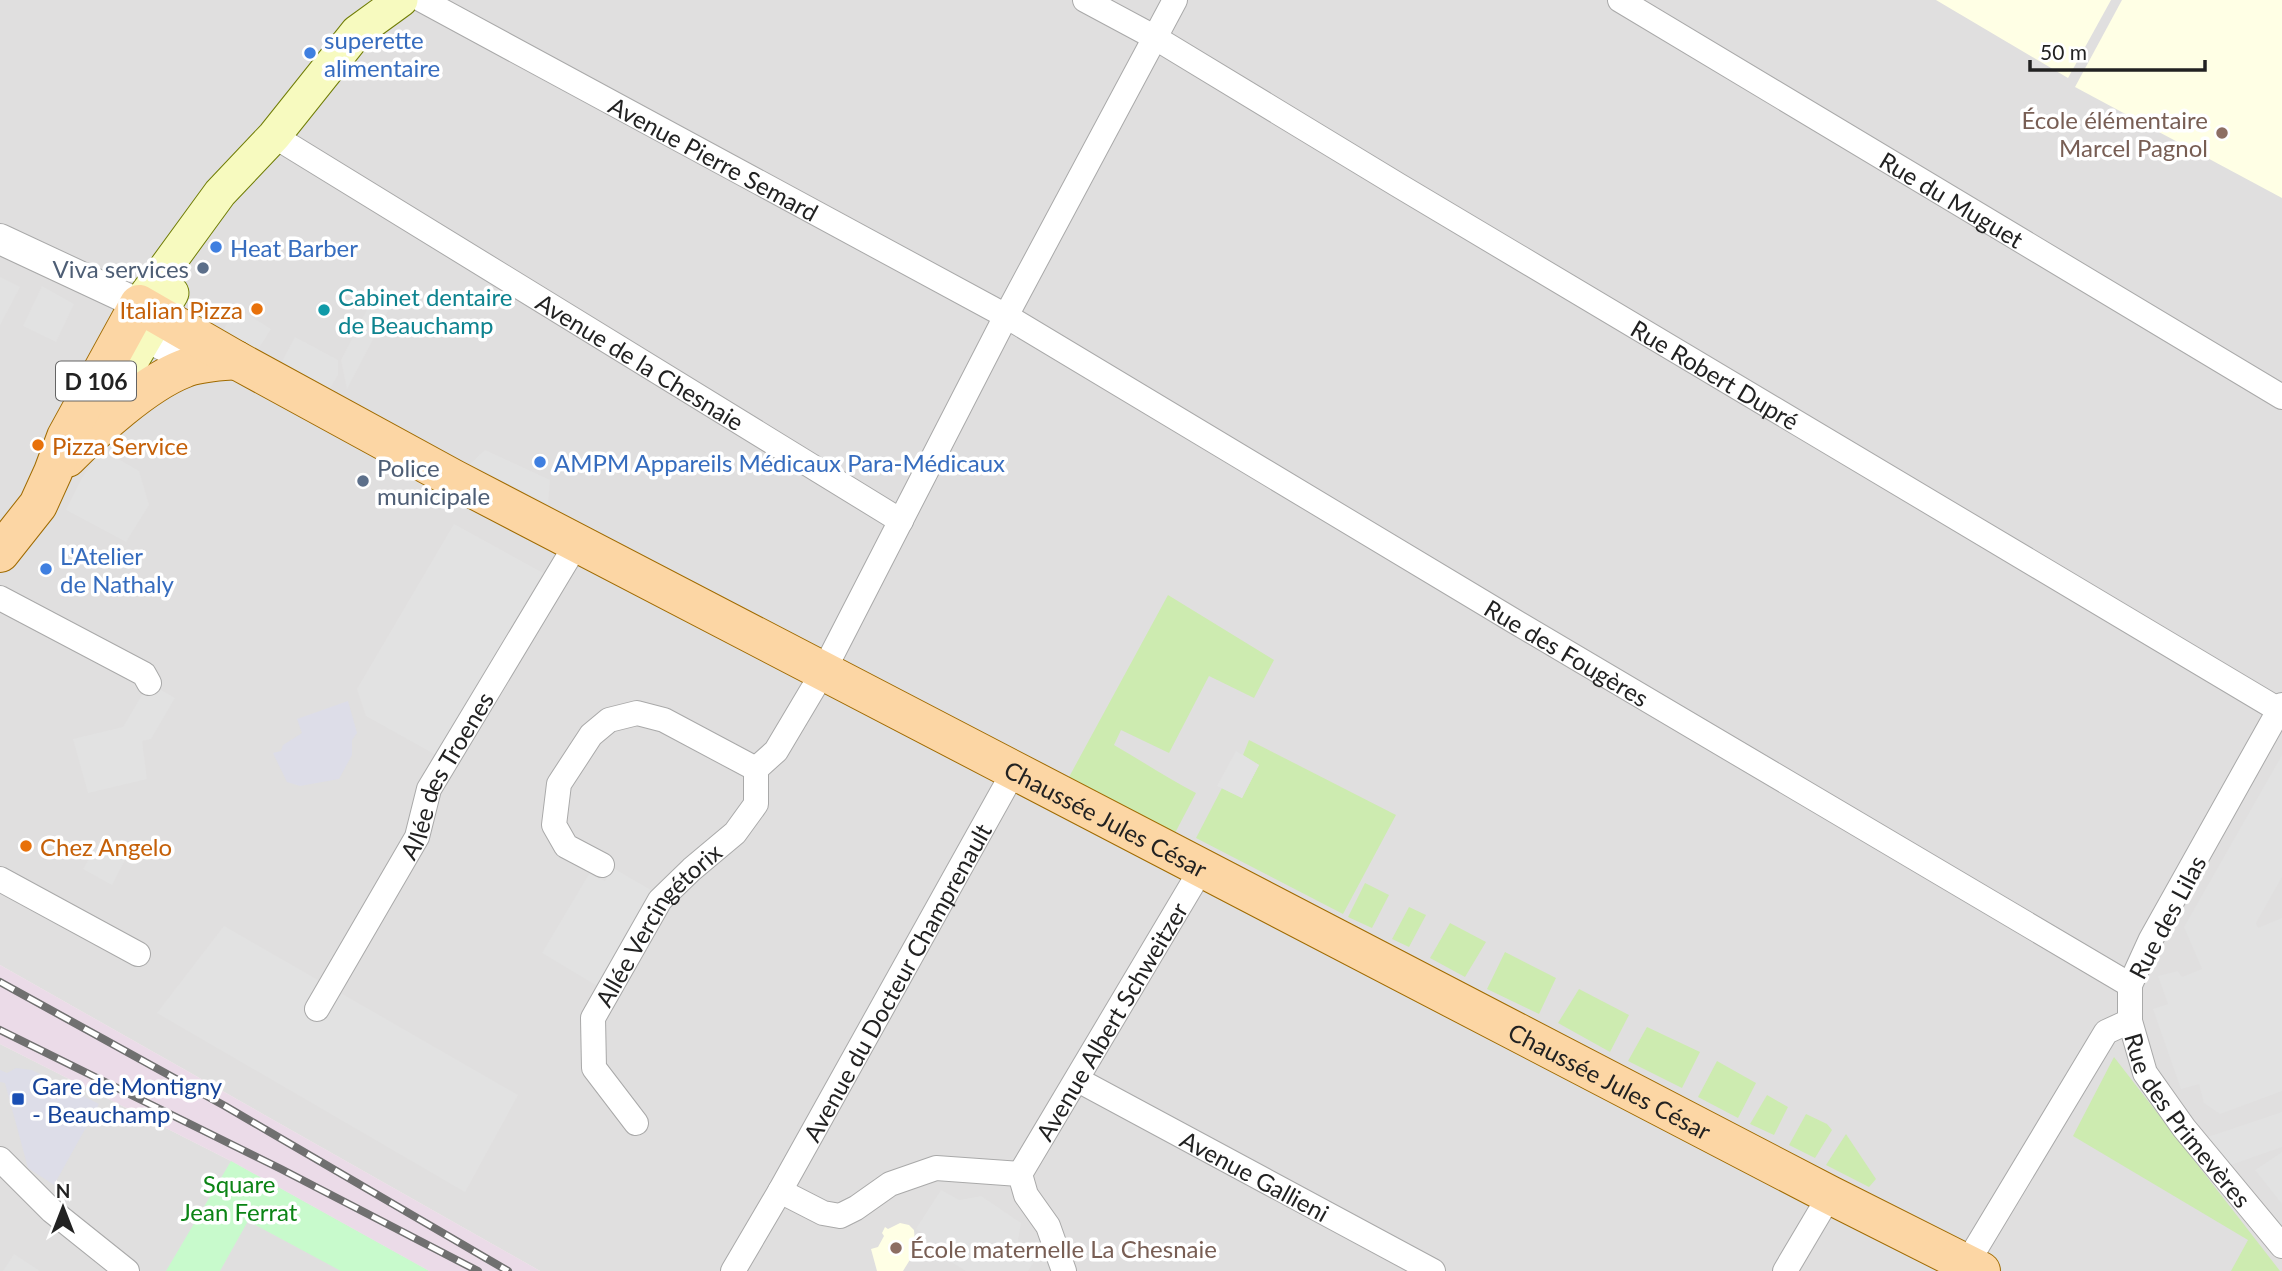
<svg xmlns="http://www.w3.org/2000/svg" width="2282" height="1271" font-family="Lato,sans-serif">
  <rect width="100%" height="100%" fill="#f2efe9"/>
  <g fill="#e0dfdf">
    <polygon points="0,0 2282,0 2282,1271 540,1271 0,965"/>
    <polygon points="0,1044 231,1161 429,1271 0,1271"/>
  </g>
  <polygon fill="#ebdbe8" points="0,965 540,1271 429,1271 231,1161 0,1044"/>
  <g fill="#ffffe5">
    <polygon points="1936,0 2111,0 2068,78"/>
    <polygon points="2122,0 2282,0 2282,198 2075,87"/>
    <polygon points="900,1223 909,1225 914,1230 915,1243 919,1245 903,1271 877,1271 871,1249 878,1247 884,1236 882,1233 885,1227 888,1229"/>
  </g>
  <g fill="#cdebb0">
    <path d="M1168 595 1274 660 1254 698 1209 676 1169 753 1121 730 1114 745C1142 761 1167 778 1196 793L1175 833 1069 777Z"/>
    <polygon points="1249,740 1396,815 1343,914 1196,838 1222,788 1242,798 1259,765 1243,755"/>
    <polygon points="1365,883 1389,895 1372,928 1348,917"/>
    <polygon points="1409,907 1426,915 1409,947 1392,939"/>
    <polygon points="1450,923 1486,942 1465,977 1430,958"/>
    <polygon points="1505,952 1556,978 1539,1014 1487,989"/>
    <polygon points="1579,989 1629,1015 1610,1052 1558,1023"/>
    <polygon points="1647,1027 1700,1052 1682,1088 1628,1061"/>
    <polygon points="2114,1057 2280,1271 2231,1271 2248,1240 2073,1136"/>
    <polygon points="1717,1061 1756,1083 1738,1118 1698,1097"/>
    <polygon points="1767,1095 1788,1107 1774,1135 1750,1124"/>
    <polygon points="1806,1114 1827,1124 1832,1130 1815,1158 1789,1145"/>
    <polygon points="1846,1134 1876,1179 1869,1187 1826,1165"/>
  </g>
  <polygon fill="#c8facc" points="231,1161 429,1271 341,1271 248,1221 220,1271 166,1271"/>
  <g fill="#e2e2e2">
    <polygon points="0,277 20,287 0,325"/>
    <polygon points="42,286 74,304 56,342 23,326"/>
    <polygon points="374,296 391,305 347,389 341,360"/>
    <polygon points="237,308 271,329 257,351 222,332"/>
    <polygon points="295,337 338,360 338,375 329,390 280,365"/>
    <polygon points="101,449 139,471 149,505 126,542 66,510 82,478"/>
    <polygon points="485,450 550,480 548,504 470,464"/>
    <polygon points="454,524 543,573 436,755 366,716 357,689"/>
    <polygon points="149,683 175,698 151,739 142,741 147,779 88,793 73,739 123,727"/>
    <polygon points="1236,751 1259,765 1242,798 1217,786"/>
    <polygon points="2282,755 2282,877 2256,923 2258,928 2282,918 2282,1091 2220,1114 2204,1103 2199,1084 2181,1089 2153,1009 2168,1004 2158,976 2178,971 2182,977 2202,969 2184,927"/>
    <polygon points="99,842 126,858 112,885 83,869"/>
    <polygon points="613,868 663,897 607,992 542,953 589,874 605,881"/>
    <polygon points="224,926 518,1095 465,1192 157,1013"/>
    <polygon points="2282,1112 2282,1147 2219,1169 2196,1141"/>
    <polygon points="2282,1152 2282,1204 2255,1170"/>
    <polygon points="941,1190 959,1200 981,1196 1021,1223 1017,1246 1036,1258 1028,1271 966,1271 919,1242 923,1233 916,1229"/>
    <polygon points="14,1254 40,1271 3,1271"/>
  </g>
  <g fill="#dddde8">
    <polygon points="348,701 357,733 352,740 352,755 339,779 300,786 287,782 273,753 281,751 283,745 302,733 297,719"/>
    <polygon points="16,1068 32,1070 99,1104 54,1185 28,1168 5,1083 0,1082 0,1070 7,1073"/>
  </g>
  <g fill="none" stroke-linecap="round" stroke-linejoin="round">
    <g stroke="#a9a9a9" stroke-width="26">
      <g id="minor">
        <path id="s1" d="M422 0 1006 316 1514 621 2130 985"/>
        <path id="s2" d="M1085 0 1154 37 1398 185 2279 710"/>
        <path id="s3" d="M1620 0 2282 397"/>
        <path id="s4" d="M274 136 901 521"/>
        <polyline points="0,598 144,674 149,683"/>
        <path id="s5" d="M2282 705 2151 939 2130 985V1021L2145 1073 2184 1128 2282 1246"/>
        <polyline points="602,865 566,846 554,825 559,784 591,735 609,720 637,713 664,720 756,769 776,751 823,672 1006,316 1175,0"/>
        <polyline points="0,879 138,954"/>
        <path id="s6" d="M317 1009 417 837 429 789 577 543"/>
        <path id="s7" d="M1078 1080 1433 1271"/>
        <path id="s8" d="M636 1123 594 1068 593 1018 660 900 692 869 735 833 756 804V769"/>
        <polyline points="0,1159 52,1211 127,1271"/>
        <path id="s9" d="M1020 1174 1202 868"/>
        <polyline points="780,1191 823,1213 840,1216 856,1208 890,1184 936,1168 1020,1174 1026,1195 1048,1226 1064,1271"/>
        <polyline points="1967,1263 2106,1032 2130,1021"/>
        <path id="s10" d="M733 1271 780 1191 1014 771"/>
        <polyline points="1785,1271 1830,1195"/>
      </g>
    </g>
    <g stroke="#a9a9a9" stroke-width="32">
      <g id="tertiary">
        <polyline points="0,239 139,304"/>
        <polyline points="127,326 198,364"/>
      </g>
    </g>
    <g stroke="#707d05" stroke-width="35">
      <g id="secondary">
        <polyline points="139,304 220,193 274,136 357,32 401,0"/>
        <polyline points="92,428 172,293"/>
      </g>
    </g>
    <g stroke="#a06b00" stroke-width="40">
      <g id="primary">
        <path d="M67 458C96 429 145 384 183 369 199 362 218 362 236 360"/>
        <path id="s11" d="M0 553 38 505 53 472 66 437 139 304 236 360 454 479 1830 1195 1981 1271"/>
      </g>
    </g>
    <use href="#minor" stroke="#fff" stroke-width="24"/>
    <use href="#tertiary" stroke="#fff" stroke-width="30"/>
    <use href="#secondary" stroke="#f7fabf" stroke-width="33"/>
    <use href="#primary" stroke="#fcd6a4" stroke-width="38"/>
    <g stroke="#707070" stroke-width="8">
      <g id="rail">
        <polyline points="0,982 225,1106 508,1271"/>
        <polyline points="0,1030 281,1169 478,1271"/>
      </g>
    </g>
    <use href="#rail" stroke="#fff" stroke-width="5" stroke-dasharray="16" stroke-linecap="butt"/>
  </g>
  <g fill="#3f7fe0" stroke="#fff" stroke-width="2.5">
    <circle cx="310" cy="53" r="7"/>
    <circle cx="216" cy="247" r="7"/>
    <circle cx="540" cy="462" r="7"/>
    <circle cx="46" cy="569" r="7"/>
  </g>
  <g fill="#8d6e63" stroke="#fff" stroke-width="2.5">
    <circle cx="2222" cy="133" r="7"/>
    <circle cx="896" cy="1248" r="7"/>
  </g>
  <g fill="#5c6f8a" stroke="#fff" stroke-width="2.5">
    <circle cx="203" cy="268" r="7"/>
    <circle cx="363" cy="481" r="7"/>
  </g>
  <g fill="#e8710a" stroke="#fff" stroke-width="2.5">
    <circle cx="257" cy="309" r="7"/>
    <circle cx="38" cy="445" r="7"/>
    <circle cx="26" cy="846" r="7"/>
  </g>
  <circle fill="#0f9aa8" stroke="#fff" stroke-width="2.5" cx="324" cy="310" r="7"/>
  <rect fill="#1a4fb4" stroke="#fff" stroke-width="2.5" x="11" y="1092" width="14" height="14" rx="3.5"/>
  <g text-anchor="middle" dominant-baseline="central" stroke-width="7" stroke-linejoin="round" paint-order="stroke">
    <rect fill="#fff" stroke="#646464" stroke-width="2" x="56" y="361.5" width="80" height="39" rx="5"/>
    <g font-size="23" font-weight="bold" fill="#222">
      <text x="96" y="381">D 106</text>
    </g>
    <g font-size="24" fill="#366cbe" stroke="#fff" text-anchor="start">
      <text x="324" y="39">superette<tspan x="324" dy="28">alimentaire</tspan></text>
      <text x="230" y="247">Heat Barber</text>
      <text x="554" y="462">AMPM Appareils Médicaux Para-Médicaux</text>
      <text x="60" y="555">L'Atelier<tspan x="60" dy="28">de Nathaly</tspan></text>
    </g>
    <g font-size="24" fill="#785e54" stroke="#fff" text-anchor="end">
      <text x="2208" y="119">École élémentaire<tspan x="2208" dy="28">Marcel Pagnol</tspan></text>
      <text x="910" y="1248" text-anchor="start">École maternelle La Chesnaie</text>
    </g>
    <g font-size="24" fill="#222" stroke="#fff">
      <text stroke="none"><textPath href="#s1" startOffset="332">Avenue Pierre Semard</textPath></text>
      <text stroke="none"><textPath href="#s3" startOffset="387">Rue du Muguet</textPath></text>
      <text stroke="none"><textPath href="#s4" startOffset="430">Avenue de la Chesnaie</textPath></text>
      <text stroke="none"><textPath href="#s2" startOffset="733">Rue Robert Dupré</textPath></text>
      <text stroke="none"><textPath href="#s1" startOffset="1318">Rue des Fougères</textPath></text>
      <text stroke="none"><textPath href="#s6" startOffset="268">Allée des Troenes</textPath></text>
      <text stroke="none"><textPath href="#s11" startOffset="1382">Chaussée Jules César</textPath></text>
      <text transform="translate(2167 917) rotate(-62)">Rue des Lilas</text>
      <text stroke="none"><textPath href="#s8" startOffset="234">Allée Vercingétorix</textPath></text>
      <text stroke="none"><textPath href="#s10" startOffset="332">Avenue du Docteur Champrenault</textPath></text>
      <text stroke="none"><textPath href="#s9" startOffset="178">Avenue Albert Schweitzer</textPath></text>
      <text stroke="none"><textPath href="#s11" startOffset="1950">Chaussée Jules César</textPath></text>
      <text stroke="none"><textPath href="#s5" startOffset="471">Rue des Primevères</textPath></text>
      <text stroke="none"><textPath href="#s7" startOffset="201">Avenue Gallieni</textPath></text>
    </g>
    <g font-size="24" fill="#4e5e75" stroke="#fff" text-anchor="end">
      <text x="189" y="268">Viva services</text>
      <text x="377" y="467" text-anchor="start">Police<tspan x="377" dy="28">municipale</tspan></text>
    </g>
    <g font-size="24" fill="#0d838f" stroke="#fff" text-anchor="start">
      <text x="338" y="296">Cabinet dentaire<tspan x="338" dy="28">de Beauchamp</tspan></text>
    </g>
    <g font-size="24" fill="#c56008" stroke="#fff" text-anchor="start">
      <text x="243" y="309" text-anchor="end">Italian Pizza</text>
      <text x="52" y="445">Pizza Service</text>
      <text x="40" y="846">Chez Angelo</text>
    </g>
    <g font-size="24" fill="#164399" stroke="#fff" text-anchor="start">
      <text x="32" y="1085">Gare de Montigny<tspan x="32" dy="28">- Beauchamp</tspan></text>
    </g>
    <g font-size="24" fill="#0c8416" stroke="#fff">
      <text x="239" y="1183">Square<tspan x="239" dy="28">Jean Ferrat</tspan></text>
    </g>
  </g>
  <g transform="translate(63 1208)" stroke="#ffffff" stroke-width="5" paint-order="stroke">
  <path d="M0-5L12 26L0 18L-12 26Z" fill="#222222"/>
  <text y="-10" font-size="19" font-weight="bold" text-anchor="middle" fill="#222222">N</text>
  </g>
  <path d="M2030 60v10h175v-10" fill="none" stroke="#222222" stroke-width="3.5"/>
  <text x="2040" y="60" font-size="21" fill="#222222" stroke="#ffffff" stroke-width="5" paint-order="stroke">50 m</text>
</svg>
